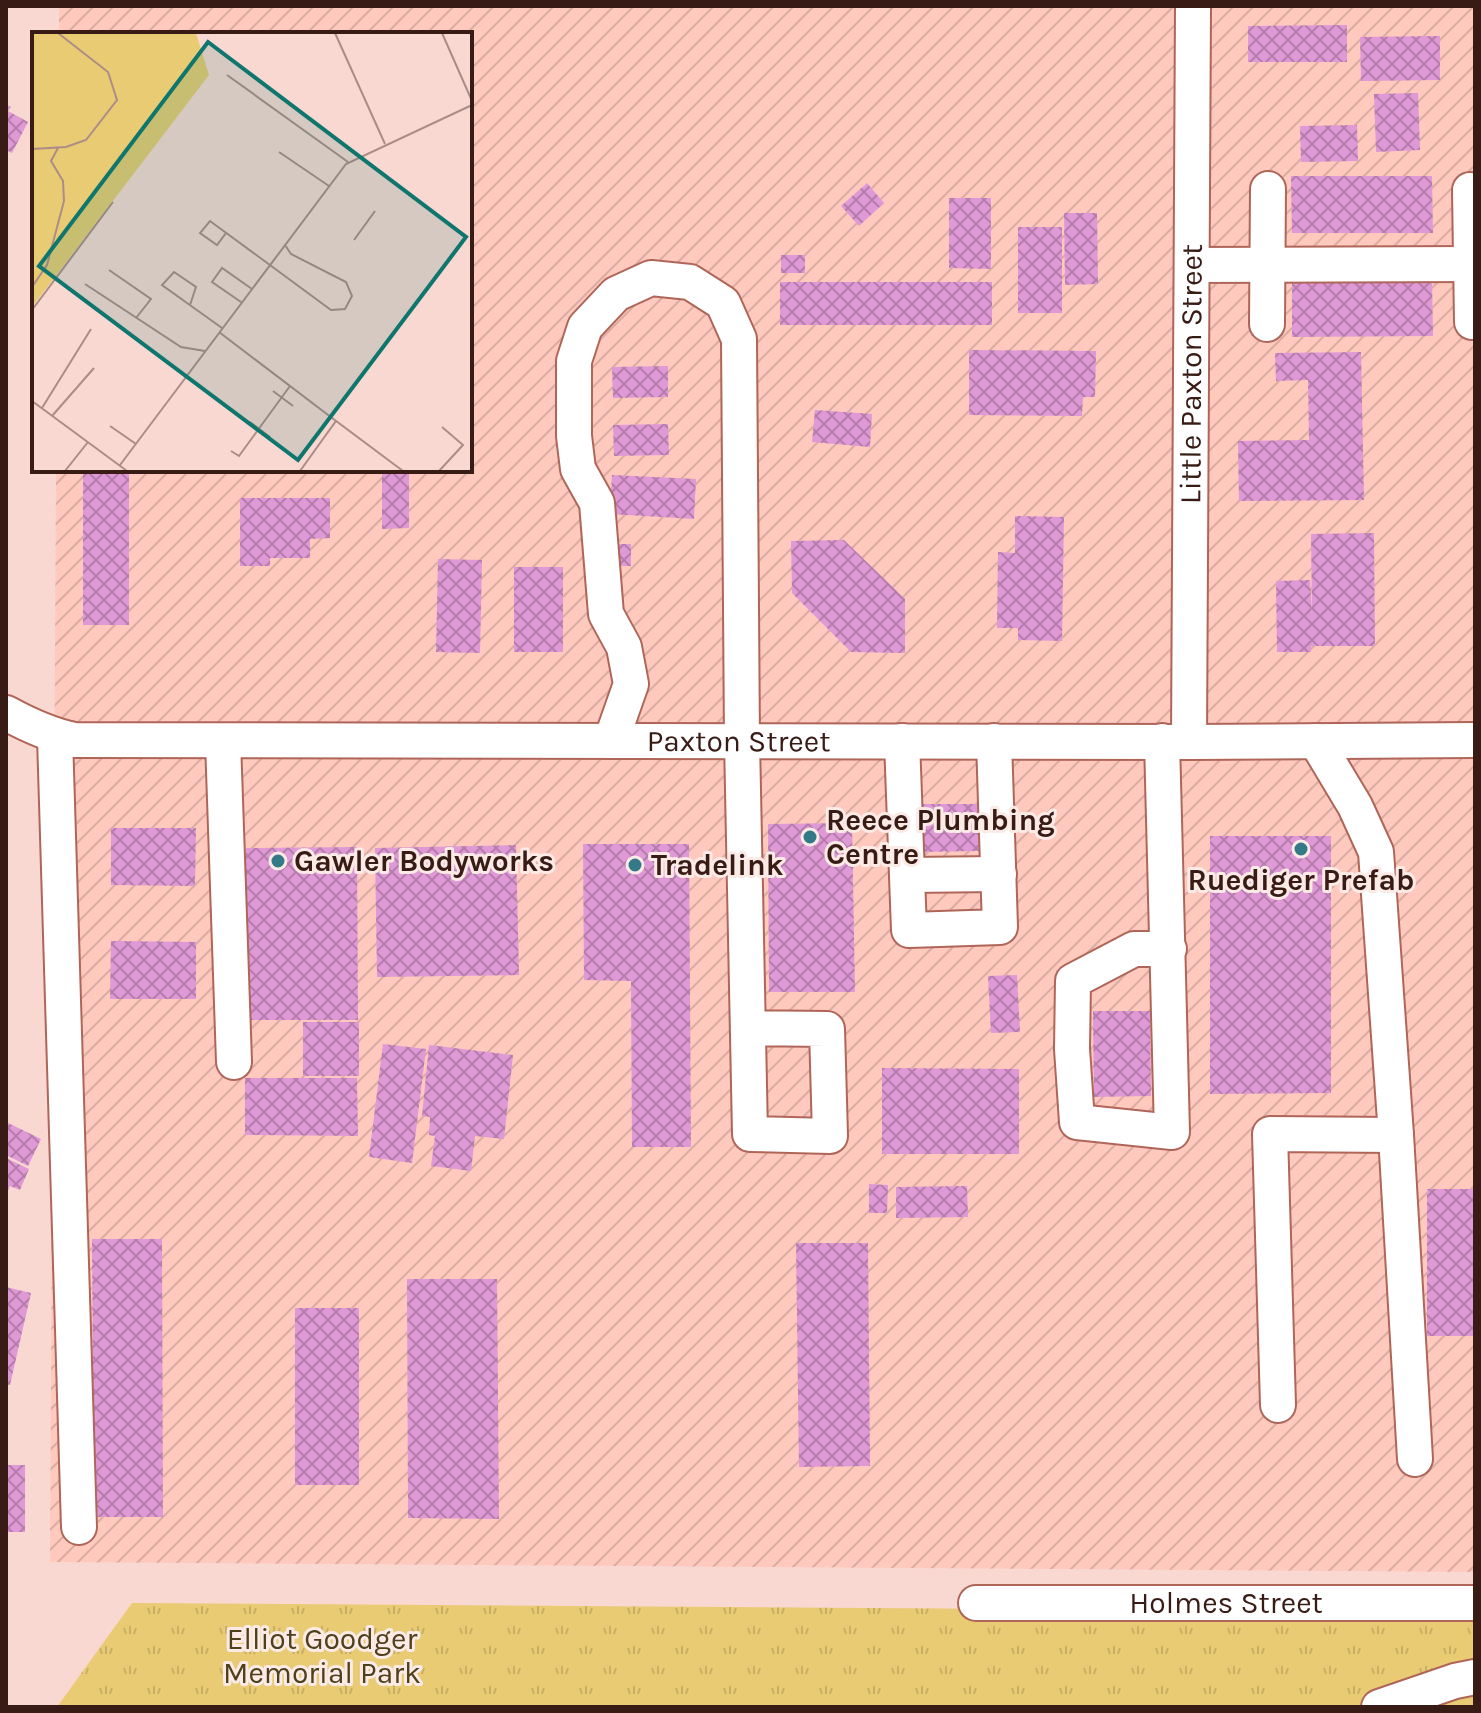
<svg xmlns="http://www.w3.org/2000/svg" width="1481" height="1713" font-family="Karla,sans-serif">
  <defs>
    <pattern id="industrial-furrows" width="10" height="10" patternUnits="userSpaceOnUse" patternTransform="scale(2)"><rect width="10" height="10" fill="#ffc9be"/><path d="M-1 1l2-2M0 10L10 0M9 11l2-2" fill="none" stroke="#dbaca2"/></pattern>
    <pattern id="park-tufts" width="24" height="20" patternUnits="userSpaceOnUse" patternTransform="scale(2)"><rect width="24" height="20" fill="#e9cb74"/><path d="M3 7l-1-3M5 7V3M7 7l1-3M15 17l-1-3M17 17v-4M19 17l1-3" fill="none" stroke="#c9ae64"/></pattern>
    <pattern id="building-cross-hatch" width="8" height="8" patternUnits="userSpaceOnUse" patternTransform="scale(2)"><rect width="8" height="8" fill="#df99d6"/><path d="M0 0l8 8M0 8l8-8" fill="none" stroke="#b67cac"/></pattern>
  </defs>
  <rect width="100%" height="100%" fill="#fad8d2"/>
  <polygon fill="url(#industrial-furrows)" points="59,6 1475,6 1475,1572 50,1562 56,470 470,470 470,34 59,34"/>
  <polygon fill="url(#park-tufts)" points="132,1603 1475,1612 1475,1707 57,1707"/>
  <g fill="url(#building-cross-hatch)">
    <polygon points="1347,25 1347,62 1248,62 1248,26"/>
    <polygon points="1440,36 1440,80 1361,81 1360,37"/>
    <polygon points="1418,93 1420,150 1376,152 1374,94"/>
    <polygon points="6,105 11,107 8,111 28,122 12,153 6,150"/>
    <polygon points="1357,125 1358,161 1301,162 1300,126"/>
    <polygon points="1291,176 1432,176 1433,233 1292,233"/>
    <polygon points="867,183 884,203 859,226 841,206"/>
    <polygon points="949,198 991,198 991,269 949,268"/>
    <polygon points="1064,213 1097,213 1098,284 1065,285"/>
    <rect x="1018" y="227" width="44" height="86"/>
    <rect x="781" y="255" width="24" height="18"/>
    <polygon points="1432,279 1433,336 1292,337 1292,280"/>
    <rect x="780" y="282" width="212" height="43"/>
    <polygon points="969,350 1096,351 1095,397 1083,397 1082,416 969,415"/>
    <polygon points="1361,352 1364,500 1239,501 1238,441 1309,440 1308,380 1276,381 1275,353"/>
    <polygon points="668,366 668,397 613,398 612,367"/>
    <polygon points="815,410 872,414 870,447 812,442"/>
    <polygon points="668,424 669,455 614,456 613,425"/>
    <rect x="83" y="470" width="46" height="155"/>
    <polygon points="382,470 409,470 409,528 382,529"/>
    <polygon points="612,475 696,479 694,519 610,514"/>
    <polygon points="240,498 330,498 330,538 310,539 310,558 270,558 270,566 240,566"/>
    <polygon points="1015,516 1064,517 1062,641 1018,640 1018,628 997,628 998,552 1015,553"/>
    <polygon points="1374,533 1375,646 1311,646 1311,652 1277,652 1276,581 1310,580 1312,615 1311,534"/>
    <polygon points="844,540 905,599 905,653 851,652 792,593 791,541"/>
    <rect x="609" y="544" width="22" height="22"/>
    <polygon points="438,559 482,560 480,653 436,652"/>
    <rect x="514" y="567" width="49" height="85"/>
    <polygon points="921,804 978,804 979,851 922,852"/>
    <polygon points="852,823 855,992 769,992 768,824"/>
    <polygon points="111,828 196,828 195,886 111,885"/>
    <polygon points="1210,836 1331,836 1331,1093 1210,1094"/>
    <polygon points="583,844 689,844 691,1147 632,1147 631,981 584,980"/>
    <polygon points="516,845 519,975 377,977 375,848"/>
    <polygon points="357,847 358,1020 246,1020 246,848"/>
    <polygon points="111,941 196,942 196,999 110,999"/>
    <polygon points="1017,975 1020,1032 991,1033 988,976"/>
    <polygon points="1093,1011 1150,1011 1151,1096 1094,1097"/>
    <rect x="303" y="1022" width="56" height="54"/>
    <polygon points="383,1044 426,1049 412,1163 369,1157"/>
    <polygon points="429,1045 513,1055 504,1139 475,1136 471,1171 431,1166 435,1136 429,1135 430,1117 422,1116"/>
    <polygon points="882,1068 1019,1069 1019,1154 882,1154"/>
    <polygon points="245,1078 357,1078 358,1136 245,1135"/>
    <polygon points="6,1122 41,1139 28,1166 6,1155"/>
    <polygon points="6,1158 29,1169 20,1190 10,1186 6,1195"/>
    <polygon points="869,1184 888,1185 887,1213 869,1213"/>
    <polygon points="967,1186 968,1217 896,1218 896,1187"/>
    <rect x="1427" y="1189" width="48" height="147"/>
    <polygon points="92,1239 162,1239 163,1517 94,1517"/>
    <polygon points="796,1243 868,1243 870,1466 799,1467"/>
    <polygon points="407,1279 497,1279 499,1519 408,1518"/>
    <polygon points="6,1287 31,1293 10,1385 6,1384"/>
    <rect x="295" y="1308" width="64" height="177"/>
    <rect x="6" y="1465" width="19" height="67"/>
  </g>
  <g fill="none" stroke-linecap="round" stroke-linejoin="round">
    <g stroke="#af6659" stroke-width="38">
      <g id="minor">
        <polyline points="1470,190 1472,322"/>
        <polyline points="1192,265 1475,264"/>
        <polyline points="1267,324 1268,189"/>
        <path id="s1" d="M6 713C28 725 49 735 74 740L1189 742 1475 740"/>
        <polyline points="55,737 79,1527"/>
        <polyline points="223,741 234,1062"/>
        <polyline points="611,741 631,684 624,647 606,614 597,503 578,469 574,436 574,361 585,327 616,294 651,278 690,282 723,303 739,339 742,741 750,1134 830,1136 827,1029 749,1028"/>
        <polyline points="902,741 909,930 1000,927 994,741"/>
        <polyline points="1162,741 1172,1132 1077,1122 1072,1049 1073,981 1134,949 1169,949"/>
        <polyline points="1316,741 1355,806 1376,852 1396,1135 1415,1459"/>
        <path id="s2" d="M1189 742 1193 6"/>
        <polyline points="907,875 999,874"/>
        <polyline points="1278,1405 1270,1134 1396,1135"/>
        <path id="s3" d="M976 1603H1475"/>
        <polyline points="1379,1707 1455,1681 1475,1677"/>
      </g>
    </g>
    <use href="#minor" stroke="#fff" stroke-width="34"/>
  </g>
  <g fill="#337986" stroke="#fbeae6" stroke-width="3">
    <circle cx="810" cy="837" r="8"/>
    <circle cx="1301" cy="849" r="8"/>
    <circle cx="278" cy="861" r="8"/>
    <circle cx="635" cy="865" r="8"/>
  </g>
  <g text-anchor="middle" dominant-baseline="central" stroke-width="6" stroke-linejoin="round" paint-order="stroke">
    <g font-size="30" fill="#381b15" stroke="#fbeae6">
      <text stroke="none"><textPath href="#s2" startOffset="368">Little Paxton Street</textPath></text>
      <text stroke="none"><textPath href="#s1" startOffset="738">Paxton Street</textPath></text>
      <text stroke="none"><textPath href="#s3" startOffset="250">Holmes Street</textPath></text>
    </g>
    <g font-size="30" font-weight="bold" fill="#381b15" stroke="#fbeae6" text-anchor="start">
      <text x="826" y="820">Reece Plumbing<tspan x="826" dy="34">Centre</tspan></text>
      <text x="294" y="861">Gawler Bodyworks</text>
      <text x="651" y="865">Tradelink</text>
      <text x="1301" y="880" text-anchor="middle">Ruediger Prefab</text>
    </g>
    <g font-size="30" fill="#4d401a" stroke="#fbeae6">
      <text x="322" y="1639">Elliot Goodger<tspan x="322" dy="34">Memorial Park</tspan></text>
    </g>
  </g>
  <g transform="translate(32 32)">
    <rect width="440" height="440" fill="#fad8d2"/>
    <path d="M0 1H164L177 43 0 275Z" fill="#e9cb74"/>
    <path fill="none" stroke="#ac8c86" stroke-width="2" d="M303 1 353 112M410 1 440 69M195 43 316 130M0 117 34 115 54 108 85 68 76 40 26 1M247 120 297 154M194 201 185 213 168 201 178 189 299 278 313 277 320 264 314 250 259 222 253 213M322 208 343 179M77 238 119 267 104 286M53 252 149 315 173 319M0 255 15 233 32 169 31 149 19 129 26 116M209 270 180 250 190 236 220 257M158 273 164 255 142 240 130 253 155 271 190 296M0 278 81 170M187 300 304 389M241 359 261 374M0 369 95 439M10 376 59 297M20 384 62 336M218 390 238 405M78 394 104 412M199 419 207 424 258 354M88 433 314 132 440 73M33 439 56 410M268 439 304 389 371 439M407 439 431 413 410 395"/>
    <path fill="#0f766e" fill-opacity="0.15" stroke="#0f766e" stroke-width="4" d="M176 10 434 205 266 428 7 234Z"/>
    <rect width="440" height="440" fill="none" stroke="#381b15" stroke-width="4"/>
  </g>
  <rect width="1481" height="1713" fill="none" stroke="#381b15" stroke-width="16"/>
</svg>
